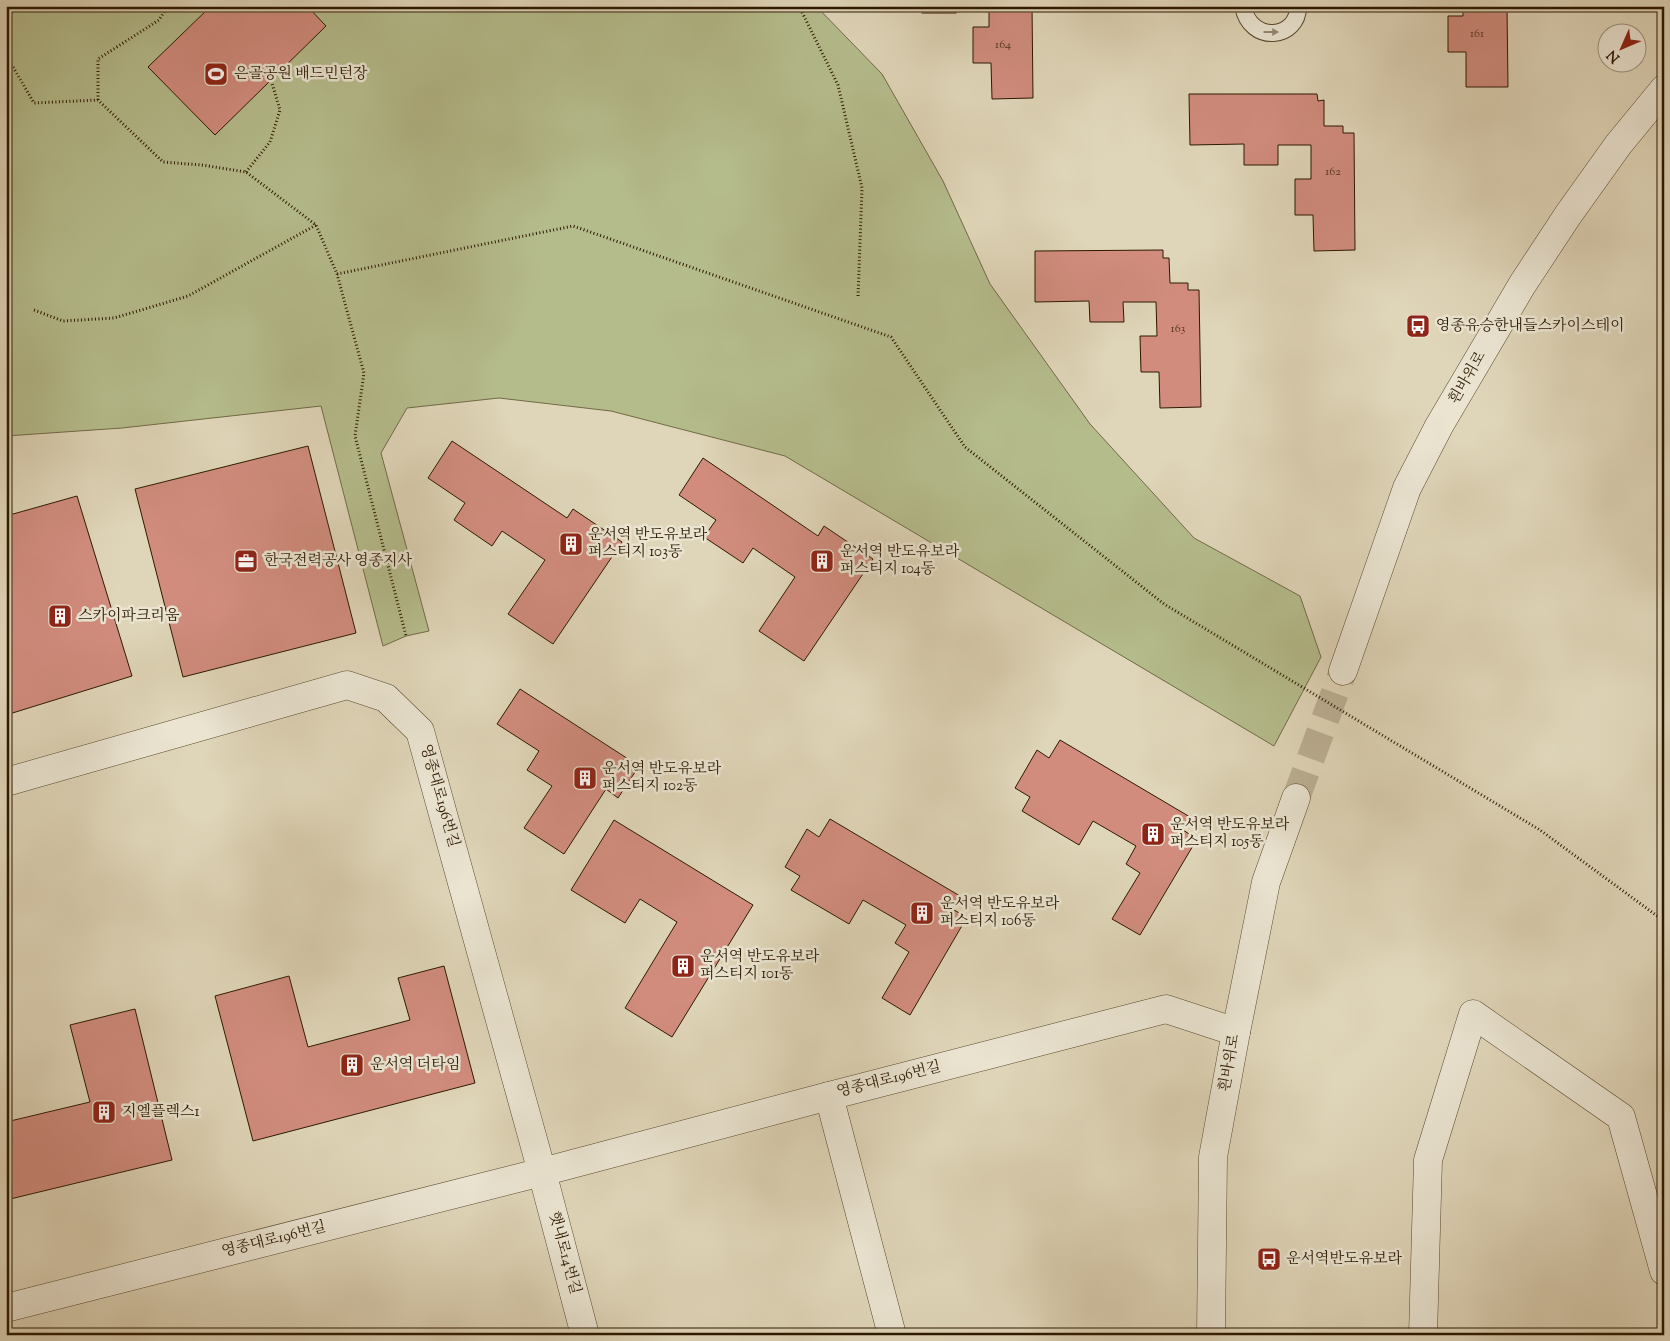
<svg xmlns="http://www.w3.org/2000/svg" width="1670" height="1341" font-family="'Sorts Mill Goudy','Noto Serif KR',serif">
  <rect width="100%" height="100%" fill="#dfd5b8"/>
  <filter id="stains"><feTurbulence type="fractalNoise" baseFrequency=".004" numOctaves="4"/><feColorMatrix values="0 0 0 0 .2 0 0 0 0 .09 0 0 0 0 .02 0 0 0 .5 -.17"/></filter>
  <radialGradient id="worn" r=".72"><stop offset=".6" stop-color="#630" stop-opacity="0"/><stop offset="1" stop-color="#630" stop-opacity=".3"/></radialGradient>
  <polygon fill="#b5bc8c" stroke="#706a46" points="6,6 816,6 882,74 943,181 990,284 1090,424 1194,538 1300,596 1321,657 1274,746 785,456 611,411 499,398 407,408 381,453 429,631 406,636 383,646 321,406 122,428 6,436"/>
  <g fill="#d18c7e" stroke="#2c1900">
    <polygon points="211,6 307,6 326,26 215,135 148,67"/>
    <rect x="922" y="6" width="34" height="7"/>
    <polygon points="989,6 1032,6 1033,98 992,99 991,63 973,63 973,27 989,27"/>
    <polygon points="1463,6 1507,6 1508,87 1466,87 1466,52 1448,52 1448,16 1463,16"/>
    <polygon points="1189,94 1317,94 1318,101 1324,100 1324,126 1343,126 1343,133 1354,133 1355,250 1314,251 1313,215 1295,215 1295,179 1311,179 1311,145 1278,145 1278,165 1244,165 1244,144 1190,145"/>
    <polygon points="1163,250 1163,258 1169,258 1170,283 1188,283 1188,290 1199,290 1201,407 1160,408 1159,372 1141,372 1140,336 1157,336 1156,302 1123,302 1124,322 1090,322 1089,301 1035,302 1035,251"/>
    <polygon points="452,441 567,518 573,509 622,542 553,644 508,614 545,560 502,531 492,546 454,520 465,503 428,478"/>
    <polygon points="308,446 356,633 183,677 135,489"/>
    <polygon points="703,458 818,536 824,526 873,559 804,661 759,631 795,577 753,548 743,563 704,537 716,520 679,495"/>
    <polygon points="77,496 132,676 6,715 6,516"/>
    <polygon points="520,689 639,766 618,798 606,789 564,854 524,828 552,786 527,770 539,751 497,724"/>
    <polygon points="1060,740 1190,817 1183,830 1197,839 1140,935 1112,919 1140,873 1126,864 1136,846 1093,821 1079,845 1022,811 1030,797 1015,788 1037,750 1049,758"/>
    <polygon points="830,819 960,896 952,909 967,917 910,1015 882,998 909,952 895,943 906,925 863,900 849,924 791,890 800,876 785,867 807,829 819,837"/>
    <polygon points="614,820 753,905 672,1037 625,1008 677,922 640,899 625,923 571,890"/>
    <polygon points="444,966 475,1083 253,1141 215,996 289,976 308,1047 410,1020 398,978"/>
    <polygon points="135,1009 172,1160 6,1200 6,1122 90,1102 70,1025"/>
  </g>
  <g fill="none" stroke-linecap="round" stroke-linejoin="round">
    <polyline stroke="#bbaf93" stroke-width="28" stroke-dasharray="28 14" stroke-linecap="butt" points="1296,798 1343,671"/>
    <g stroke="#59482e" stroke-width="18">
      <path id="service" d="M1243 6C1250 45 1299 39 1298 6"/>
    </g>
    <g stroke="#59482e" stroke-width="29">
      <g id="minor">
        <polyline points="6,782 347,685 386,698 420,731 542,1172 585,1335"/>
        <polyline points="829,1096 892,1335"/>
        <polyline points="6,1308 542,1172 829,1096 1166,1009 1236,1032"/>
        <polyline points="1423,1335 1428,1160 1473,1014 1621,1117 1664,1271"/>
      </g>
    </g>
    <g stroke="#59482e" stroke-width="29">
      <g id="tertiary">
        <polyline points="1343,671 1407,488 1439,426 1522,285 1568,215 1618,145 1664,89"/>
        <polyline points="1211,1335 1213,1157 1236,1032 1266,882 1296,798"/>
      </g>
    </g>
    <g stroke="#2c1900" stroke-width="3" stroke-dasharray="1 2.5" stroke-linecap="butt">
      <polyline points="799,6 838,85 862,188 858,297"/>
      <polyline points="6,55 34,103 98,100 163,162 202,165 246,172 316,225 337,274 364,373 355,436 406,636"/>
      <polyline points="98,100 98,59 159,20 168,6"/>
      <polyline points="246,172 270,142 280,110 271,80"/>
      <polyline points="337,274 573,226 891,337 965,447 1164,604 1540,830 1664,921"/>
      <polyline points="34,310 63,321 114,318 188,296 316,225"/>
    </g>
    <use href="#service" stroke="#eae4d1" stroke-width="16"/>
    <use href="#minor" stroke="#eae4d1" stroke-width="28"/>
    <use href="#tertiary" stroke="#eae4d1" stroke-width="28"/>
  </g>
  <defs><path id="oneway-solid" d="M-6-.8H1V-3.2L6.5 0L1 3.2V.8H-6Z" transform="scale(1.25)"/></defs>
  <use fill="#948973" href="#oneway-solid" transform="translate(1271 32)"/>
  <defs>
    <g id="stadium-square" transform="scale(1.25)"><rect x="-9" y="-9" width="18" height="18" rx="4" fill="#8f2418" stroke="#eae4d1"/><path d="M0-5a6.5 5 0 1 0 0 10a6.5 5 0 1 0 0-10ZM-3.5-1.8h7v3.6h-7Z" fill="#fff"/></g>
    <g id="bus-square" transform="scale(1.25)"><rect x="-9" y="-9" width="18" height="18" rx="4" fill="#8f2418" stroke="#eae4d1"/><path d="M-5-6H5V4H4V6H2V4H-2V6H-4V4H-5ZM-3.5-4V0h7V-4ZM-3.5 1.2v1.5H-2V1.2ZM2 1.2v1.5H3.5V1.2Z" fill="#fff"/></g>
    <g id="building-square" transform="scale(1.25)"><rect x="-9" y="-9" width="18" height="18" rx="4" fill="#8f2418" stroke="#eae4d1"/><path d="M-4-6H4V6H1V3H-1V6H-4ZM-2.5-4.3h1.7v1.8h-1.7ZM.8-4.3h1.7v1.8H.8ZM-2.5-1h1.7V.8h-1.7ZM.8-1h1.7V.8H.8Z" fill="#fff"/></g>
    <g id="office-square" transform="scale(1.25)"><rect x="-9" y="-9" width="18" height="18" rx="4" fill="#8f2418" stroke="#eae4d1"/><path d="M-6-3h4V-5.5h4V-3h4V5H-6ZM-1-4.5V-3h2v-1.5ZM-6 0V1H6V0Z" fill="#fff"/></g>
  </defs>
  <g fill-rule="evenodd">
    <use href="#stadium-square" x="216" y="74"/>
    <use href="#bus-square" x="1418" y="326"/>
    <use href="#building-square" x="571" y="544"/>
    <use href="#office-square" x="246" y="561"/>
    <use href="#building-square" x="822" y="561"/>
    <use href="#building-square" x="60" y="616"/>
    <use href="#building-square" x="585" y="778"/>
    <use href="#building-square" x="1153" y="834"/>
    <use href="#building-square" x="922" y="913"/>
    <use href="#building-square" x="683" y="966"/>
    <use href="#building-square" x="352" y="1065"/>
    <use href="#building-square" x="104" y="1112"/>
    <use href="#bus-square" x="1269" y="1259"/>
  </g>
  <g text-anchor="middle" dominant-baseline="central" stroke-width="5" stroke-linejoin="round" paint-order="stroke">
    <g font-size="12" fill="#553620">
      <text x="1477" y="34">161</text>
      <text x="1003" y="45">164</text>
      <text x="1333" y="172">162</text>
      <text x="1178" y="329">163</text>
    </g>
    <g font-size="15" fill="#2c1900" stroke="#eae4d1" text-anchor="start">
      <text x="234" y="74">은골공원 배드민턴장</text>
      <text x="1436" y="326">영종유승한내들스카이스테이</text>
      <text x="588" y="535">운서역 반도유보라<tspan x="588" dy="17">퍼스티지 103동</tspan></text>
      <text x="840" y="552">운서역 반도유보라<tspan x="840" dy="17">퍼스티지 104동</tspan></text>
      <text x="264" y="561">한국전력공사 영종지사</text>
      <text x="78" y="616">스카이파크리움</text>
      <text x="602" y="769">운서역 반도유보라<tspan x="602" dy="17">퍼스티지 102동</tspan></text>
      <text x="1170" y="825">운서역 반도유보라<tspan x="1170" dy="17">퍼스티지 105동</tspan></text>
      <text x="940" y="904">운서역 반도유보라<tspan x="940" dy="17">퍼스티지 106동</tspan></text>
      <text x="700" y="957">운서역 반도유보라<tspan x="700" dy="17">퍼스티지 101동</tspan></text>
      <text x="370" y="1065">운서역 더타임</text>
      <text x="122" y="1112">지엘플렉스1</text>
      <text x="1286" y="1259">운서역반도유보라</text>
    </g>
    <g font-size="15" fill="#2c1900" stroke="#eae4d1">
      <text transform="translate(1468 378) rotate(-60)">흰바위로</text>
      <text transform="translate(439 796) rotate(74)">영종대로196번길</text>
      <text transform="translate(1230 1063) rotate(-80)">흰바위로</text>
      <text transform="translate(889 1080) rotate(-14)">영종대로196번길</text>
      <text transform="translate(274 1240) rotate(-14)">영종대로196번길</text>
      <text transform="translate(564 1253) rotate(75)">햇내로14번길</text>
    </g>
  </g>
  <rect width="1670" height="1341" fill="none" stroke="#dfd5b8" stroke-width="25"/>
  <rect x="8" y="8" width="1655" height="1326" fill="none" stroke="#2c1900" stroke-width="2.5"/>
  <rect x="12" y="12" width="1645" height="1316" fill="none" stroke="#2c1900"/>
  <g transform="translate(1622 48) rotate(225)"><circle r="24" fill="#eae4d1" stroke="#9e937d"/>
  <path d="M0-4L9 19L0 12L-9 19Z" fill="#8f2418"/>
  <text y="-8" font-size="14" font-weight="bold" text-anchor="middle" fill="#2c1900">N</text>
  </g>
  <rect width="100%" height="100%" filter="url(#stains)"/>
  <rect width="100%" height="100%" fill="url(#worn)"/>
</svg>
